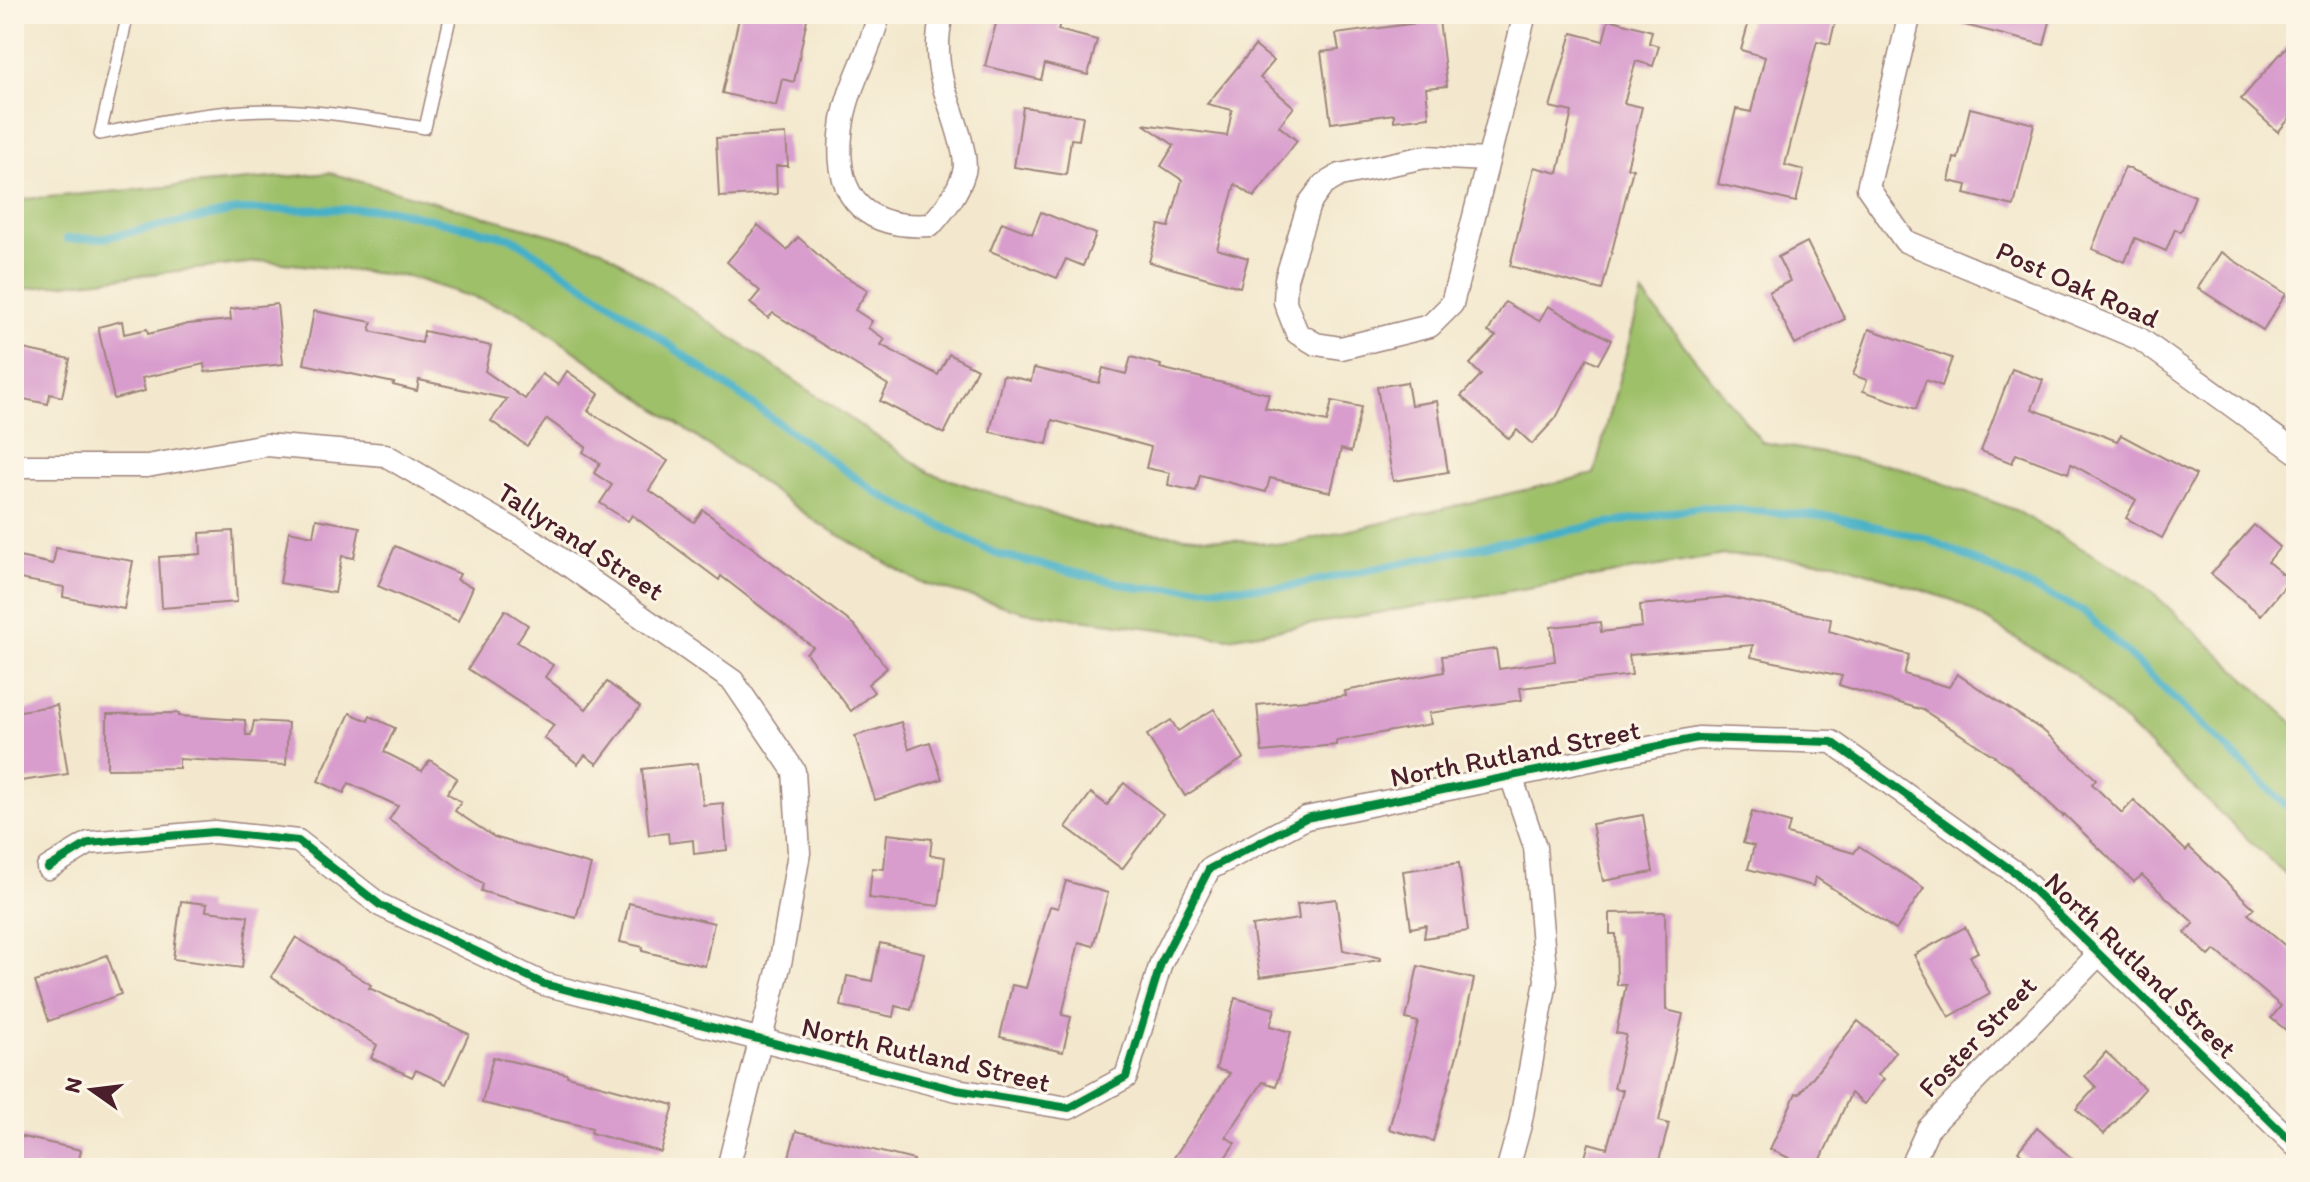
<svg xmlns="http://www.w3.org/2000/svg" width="2310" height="1182" font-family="Itim,sans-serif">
  <rect width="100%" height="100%" fill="#fcf5e5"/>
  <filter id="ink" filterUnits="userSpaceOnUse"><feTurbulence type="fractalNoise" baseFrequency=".0125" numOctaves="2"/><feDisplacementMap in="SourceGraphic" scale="16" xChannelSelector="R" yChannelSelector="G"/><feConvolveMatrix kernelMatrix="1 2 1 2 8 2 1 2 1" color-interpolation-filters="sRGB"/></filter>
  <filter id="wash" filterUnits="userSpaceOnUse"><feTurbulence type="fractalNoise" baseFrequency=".006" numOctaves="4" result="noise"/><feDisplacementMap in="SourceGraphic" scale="32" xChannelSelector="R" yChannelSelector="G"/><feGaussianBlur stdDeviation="1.8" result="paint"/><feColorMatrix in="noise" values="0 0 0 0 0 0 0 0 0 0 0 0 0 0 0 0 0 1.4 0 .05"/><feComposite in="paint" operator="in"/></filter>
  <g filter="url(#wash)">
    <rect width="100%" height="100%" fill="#f3e8cd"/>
    <polygon fill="#9ec069" stroke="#74704a" stroke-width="2" points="330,173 602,249 930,473 1095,528 1286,545 1594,474 1642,293 1762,442 1899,467 2015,510 2142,583 2296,725 2296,885 2074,674 1955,601 1835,562 1724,555 1229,638 1025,612 919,582 818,523 519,312 410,277 265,261 14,290 14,200"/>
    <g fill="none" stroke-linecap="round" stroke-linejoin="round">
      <polyline stroke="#47b0c6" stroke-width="8" points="67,239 103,238 239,210 388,209 512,238 605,299 877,493 996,554 1140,588 1287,587 1478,547 1701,507 1834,517 1928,539 2083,611 2296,815"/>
    </g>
    <g id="blocks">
      <g fill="#d89ccd">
        <polygon points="740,14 808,14 794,82 782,79 776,106 722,93"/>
        <polygon points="1028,14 1062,14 1058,30 1097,40 1088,75 1045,64 1041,80 985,66 998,16 1026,23"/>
        <polygon points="1751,14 1837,14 1830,44 1817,41 1785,165 1804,170 1796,202 1718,184 1736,109 1751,112 1765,57 1741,50"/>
        <polygon points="1954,14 2052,14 2044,45 1953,22"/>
        <polygon points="1609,19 1652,31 1649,43 1659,46 1653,66 1636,61 1624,103 1642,107 1627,168 1633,169 1602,290 1510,266 1534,167 1558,173 1572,112 1550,107 1572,33 1603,41"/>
        <polygon points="1439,20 1447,86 1426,88 1429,117 1394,121 1394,114 1331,123 1321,52 1339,50 1336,34"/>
        <polygon points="2296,36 2296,111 2278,132 2241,99"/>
        <polygon points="1255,46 1274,61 1260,78 1294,107 1279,126 1297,141 1254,197 1235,184 1217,249 1248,258 1240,287 1149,262 1159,225 1169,227 1182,180 1161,166 1174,145 1143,124 1227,136 1232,110 1207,104"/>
        <polygon points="1023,107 1083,116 1079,140 1071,139 1066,175 1014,167"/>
        <polygon points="1970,108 2034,124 2014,206 1965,194 1967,185 1949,181 1954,158 1958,159"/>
        <polygon points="786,134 788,166 776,166 777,194 719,197 716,138"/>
        <polygon points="2125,167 2195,196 2181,232 2175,229 2166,251 2135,238 2125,262 2092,249"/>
        <polygon points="1041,212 1096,234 1083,266 1066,259 1057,278 990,251 1002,222 1032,234"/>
        <polygon points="758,225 787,250 798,237 835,270 868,290 855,310 872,321 868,328 885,339 881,345 938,375 949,354 977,369 944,434 880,401 888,385 773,313 768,318 750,303 760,291 727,262"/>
        <polygon points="1807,242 1845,319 1795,344 1769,292 1790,281 1778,257"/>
        <polygon points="2221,252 2286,294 2263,330 2198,288"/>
        <polygon points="1505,302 1539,321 1548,306 1611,340 1598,364 1587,358 1556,418 1532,444 1517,430 1509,439 1461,396 1481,375 1470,364 1496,336 1488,332"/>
        <polygon points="277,304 283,364 205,372 204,364 142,378 145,391 114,399 98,327 122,321 124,334 147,329 148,334 188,324 231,320 230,309"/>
        <polygon points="314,311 372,322 370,331 422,343 424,331 491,346 485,371 525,399 542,374 558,385 567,371 599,394 588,411 668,461 649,490 694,522 703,510 854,625 887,668 868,684 874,692 851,711 806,653 813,647 721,576 719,580 632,515 628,521 600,503 612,485 594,473 600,463 583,452 586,447 547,419 527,446 491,421 507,399 419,380 417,391 393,385 394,383 304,364"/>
        <polygon points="1869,329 1952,358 1942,386 1926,380 1916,409 1863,391 1867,380 1853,375"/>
        <polygon points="14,347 70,359 62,397 50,394 48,404 14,397"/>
        <polygon points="1131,357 1161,365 1160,368 1269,394 1265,408 1327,422 1332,401 1361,407 1351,452 1341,449 1331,492 1270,478 1266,492 1200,475 1196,491 1168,485 1170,473 1146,468 1151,447 1052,420 1047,444 990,432 1003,375 1031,381 1034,368 1099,383 1103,368 1126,374"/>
        <polygon points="2012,369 2043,380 2032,409 2117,441 2121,435 2196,475 2162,538 2126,518 2136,500 2071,464 2068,473 2016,454 2012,463 1981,451"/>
        <polygon points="1407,382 1411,405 1437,401 1448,472 1393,481 1377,387"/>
        <polygon points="316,519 360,527 354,558 342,556 335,593 280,583 289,531 313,536"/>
        <polygon points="2254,525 2280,547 2268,562 2290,580 2261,615 2211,574"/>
        <polygon points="233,531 237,602 162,608 159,557 201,554 200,533"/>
        <polygon points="395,546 460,574 457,580 473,587 458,621 378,586"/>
        <polygon points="56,548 133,561 124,609 63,597 64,587 14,578 14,556 53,564"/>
        <polygon points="1728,597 1831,619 1829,631 1909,655 1904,674 1949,687 1957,674 2045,732 2096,779 2092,784 2122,813 2134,800 2186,851 2189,847 2254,908 2248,914 2296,955 2296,1038 2271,1018 2281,1006 2215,950 2209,956 2185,933 2194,923 2142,875 2134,882 2064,814 2063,816 2011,767 1923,710 1839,685 1842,676 1751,657 1753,645 1629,655 1632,675 1520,688 1522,700 1429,713 1431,724 1336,741 1336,745 1262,752 1257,705 1346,696 1345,691 1444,672 1442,656 1496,649 1499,669 1555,661 1551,627 1600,622 1601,632 1642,627 1640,605"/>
        <polygon points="505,610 528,625 517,642 553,665 545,677 586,709 607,682 640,707 597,764 585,755 578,764 544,738 554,725 468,669"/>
        <polygon points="57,705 68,774 14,782 14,712"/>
        <polygon points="1214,709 1244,758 1185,796 1147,735 1171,720 1178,731"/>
        <polygon points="179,713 179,716 245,720 246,735 251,735 254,721 288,723 286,765 179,759 179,768 107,769 107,714"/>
        <polygon points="350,713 368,721 370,716 395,728 384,752 422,771 430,760 457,778 447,793 461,802 455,811 494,837 591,865 576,918 481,891 483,884 389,820 398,806 349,783 344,793 318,781"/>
        <polygon points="901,722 909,749 930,742 942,779 875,800 855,736"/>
        <polygon points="698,763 703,805 723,803 727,850 694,854 693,840 669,843 668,833 649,835 642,769"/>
        <polygon points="1124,783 1163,814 1122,869 1066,827 1091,793 1107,805"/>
        <polygon points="1752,812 1790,823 1787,834 1854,853 1859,846 1924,888 1896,930 1815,877 1813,886 1748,869 1754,846 1743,843"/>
        <polygon points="1643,815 1653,872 1603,881 1592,824"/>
        <polygon points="887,834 932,839 930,855 945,857 939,906 869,898 872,868 884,869"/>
        <polygon points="1459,863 1468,931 1424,938 1426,925 1411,928 1403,871"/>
        <polygon points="1066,881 1108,893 1093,946 1079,942 1062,1015 1071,1017 1063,1052 1000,1037 1012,985 1026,988 1050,906 1058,908"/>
        <polygon points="1336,899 1343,950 1381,958 1381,960 1260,977 1252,926 1299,919 1297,904"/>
        <polygon points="181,901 207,904 206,911 248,916 242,968 173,959"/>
        <polygon points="629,903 714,923 705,966 642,951 643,947 620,942"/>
        <polygon points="1665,912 1666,1010 1683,1014 1659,1121 1669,1124 1657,1168 1582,1168 1589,1143 1607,1148 1623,1090 1614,1088 1626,1035 1616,1033 1626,985 1617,985 1616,934 1610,934 1610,913"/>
        <polygon points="1965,927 1978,952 1970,956 1990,994 1949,1017 1914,955"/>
        <polygon points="296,937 371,985 369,988 469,1034 446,1084 416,1070 412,1077 371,1058 377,1045 271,977"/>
        <polygon points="880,943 924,953 911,1010 895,1006 893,1017 841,1006 847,976 872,981"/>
        <polygon points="107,955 121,994 49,1021 35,982"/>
        <polygon points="1418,966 1474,979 1459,1048 1433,1141 1389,1129 1418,1022 1406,1019"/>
        <polygon points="1235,998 1275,1009 1270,1026 1291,1032 1276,1086 1263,1082 1226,1137 1235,1143 1218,1168 1167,1168 1230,1073 1216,1069"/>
        <polygon points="1858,1021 1896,1052 1878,1075 1884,1079 1864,1104 1851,1093 1817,1168 1787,1168 1791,1159 1770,1149 1796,1093 1799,1094"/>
        <polygon points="2106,1052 2145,1089 2104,1134 2076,1109 2096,1087 2085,1076"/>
        <polygon points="493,1057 567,1074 567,1076 674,1105 661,1152 591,1133 592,1128 482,1103"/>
        <polygon points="2037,1128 2083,1168 2037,1168 2018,1151"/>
        <polygon points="796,1131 914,1160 913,1168 786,1168"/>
        <polygon points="14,1135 81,1150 77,1168 14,1168"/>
      </g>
    </g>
  </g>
  <g filter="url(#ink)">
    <use href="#blocks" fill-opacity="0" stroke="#9e847c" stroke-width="2"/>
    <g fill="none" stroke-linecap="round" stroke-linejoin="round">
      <g stroke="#9e847c" stroke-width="14">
        <path id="service" d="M128 14 100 134C156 122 214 110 272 110 323 110 375 120 425 128L451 14"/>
      </g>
      <g stroke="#9e847c" stroke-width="25">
        <g id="minor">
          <path d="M879 14C871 50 849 84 843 120 831 191 858 230 931 225 945 209 958 193 964 172 969 155 950 107 944 88 937 64 936 38 942 14"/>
          <polyline points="1910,14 1868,188 1905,241 2140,339 2296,452"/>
          <polyline points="1488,160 1425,157 1340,175 1323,185 1309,204 1286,279 1285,302 1297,333 1316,344 1341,348 1430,326 1452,304 1525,14"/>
          <polyline points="14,466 147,466 266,445 385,455 537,543 733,681 794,771 799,853 781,959 728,1168"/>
          <polyline points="48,868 89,843 214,832 298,841 380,905 544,984 957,1090 1069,1108 1126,1077 1161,963 1209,869 1306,818 1698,738 1832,742 2017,874 2296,1146"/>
          <polyline points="1508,1168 1520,1125 1546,981 1535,847 1511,776"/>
          <polyline points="1910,1168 1928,1129 2099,954"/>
        </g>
      </g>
      <use href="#service" stroke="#fff" stroke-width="11"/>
      <use href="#minor" stroke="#fff" stroke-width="22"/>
      <g stroke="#fcf5e5" stroke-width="13">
        <polyline id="cycleway" points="48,868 89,843 214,832 298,841 380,905 544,984 957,1090 1069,1108 1126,1077 1161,963 1209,869 1306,818 1698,738 1832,742 2017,874 2296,1146"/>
      </g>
      <use href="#cycleway" stroke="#00873e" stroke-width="8"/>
    </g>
  </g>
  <g text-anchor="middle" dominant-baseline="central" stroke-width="6" stroke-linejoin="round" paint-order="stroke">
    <g font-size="28" fill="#4a1f2b" stroke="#fcf5e5">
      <text transform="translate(2078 284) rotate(24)">Post Oak Road</text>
      <text transform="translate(581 541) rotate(33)">Tallyrand Street</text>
      <text transform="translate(1515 753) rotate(-11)">North Rutland Street</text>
      <text transform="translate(2141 965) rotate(44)">North Rutland Street</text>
      <text transform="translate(1977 1036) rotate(-46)">Foster Street</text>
      <text transform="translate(926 1054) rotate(13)">North Rutland Street</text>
    </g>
  </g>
  <rect width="2310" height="1182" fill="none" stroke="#fcf5e5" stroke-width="48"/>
  <g transform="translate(92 1090) rotate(284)" stroke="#fcf5e5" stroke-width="6" paint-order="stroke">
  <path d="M0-6L14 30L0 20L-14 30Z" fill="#4a1f2b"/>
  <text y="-12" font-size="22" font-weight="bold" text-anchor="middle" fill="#4a1f2b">N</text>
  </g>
</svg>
